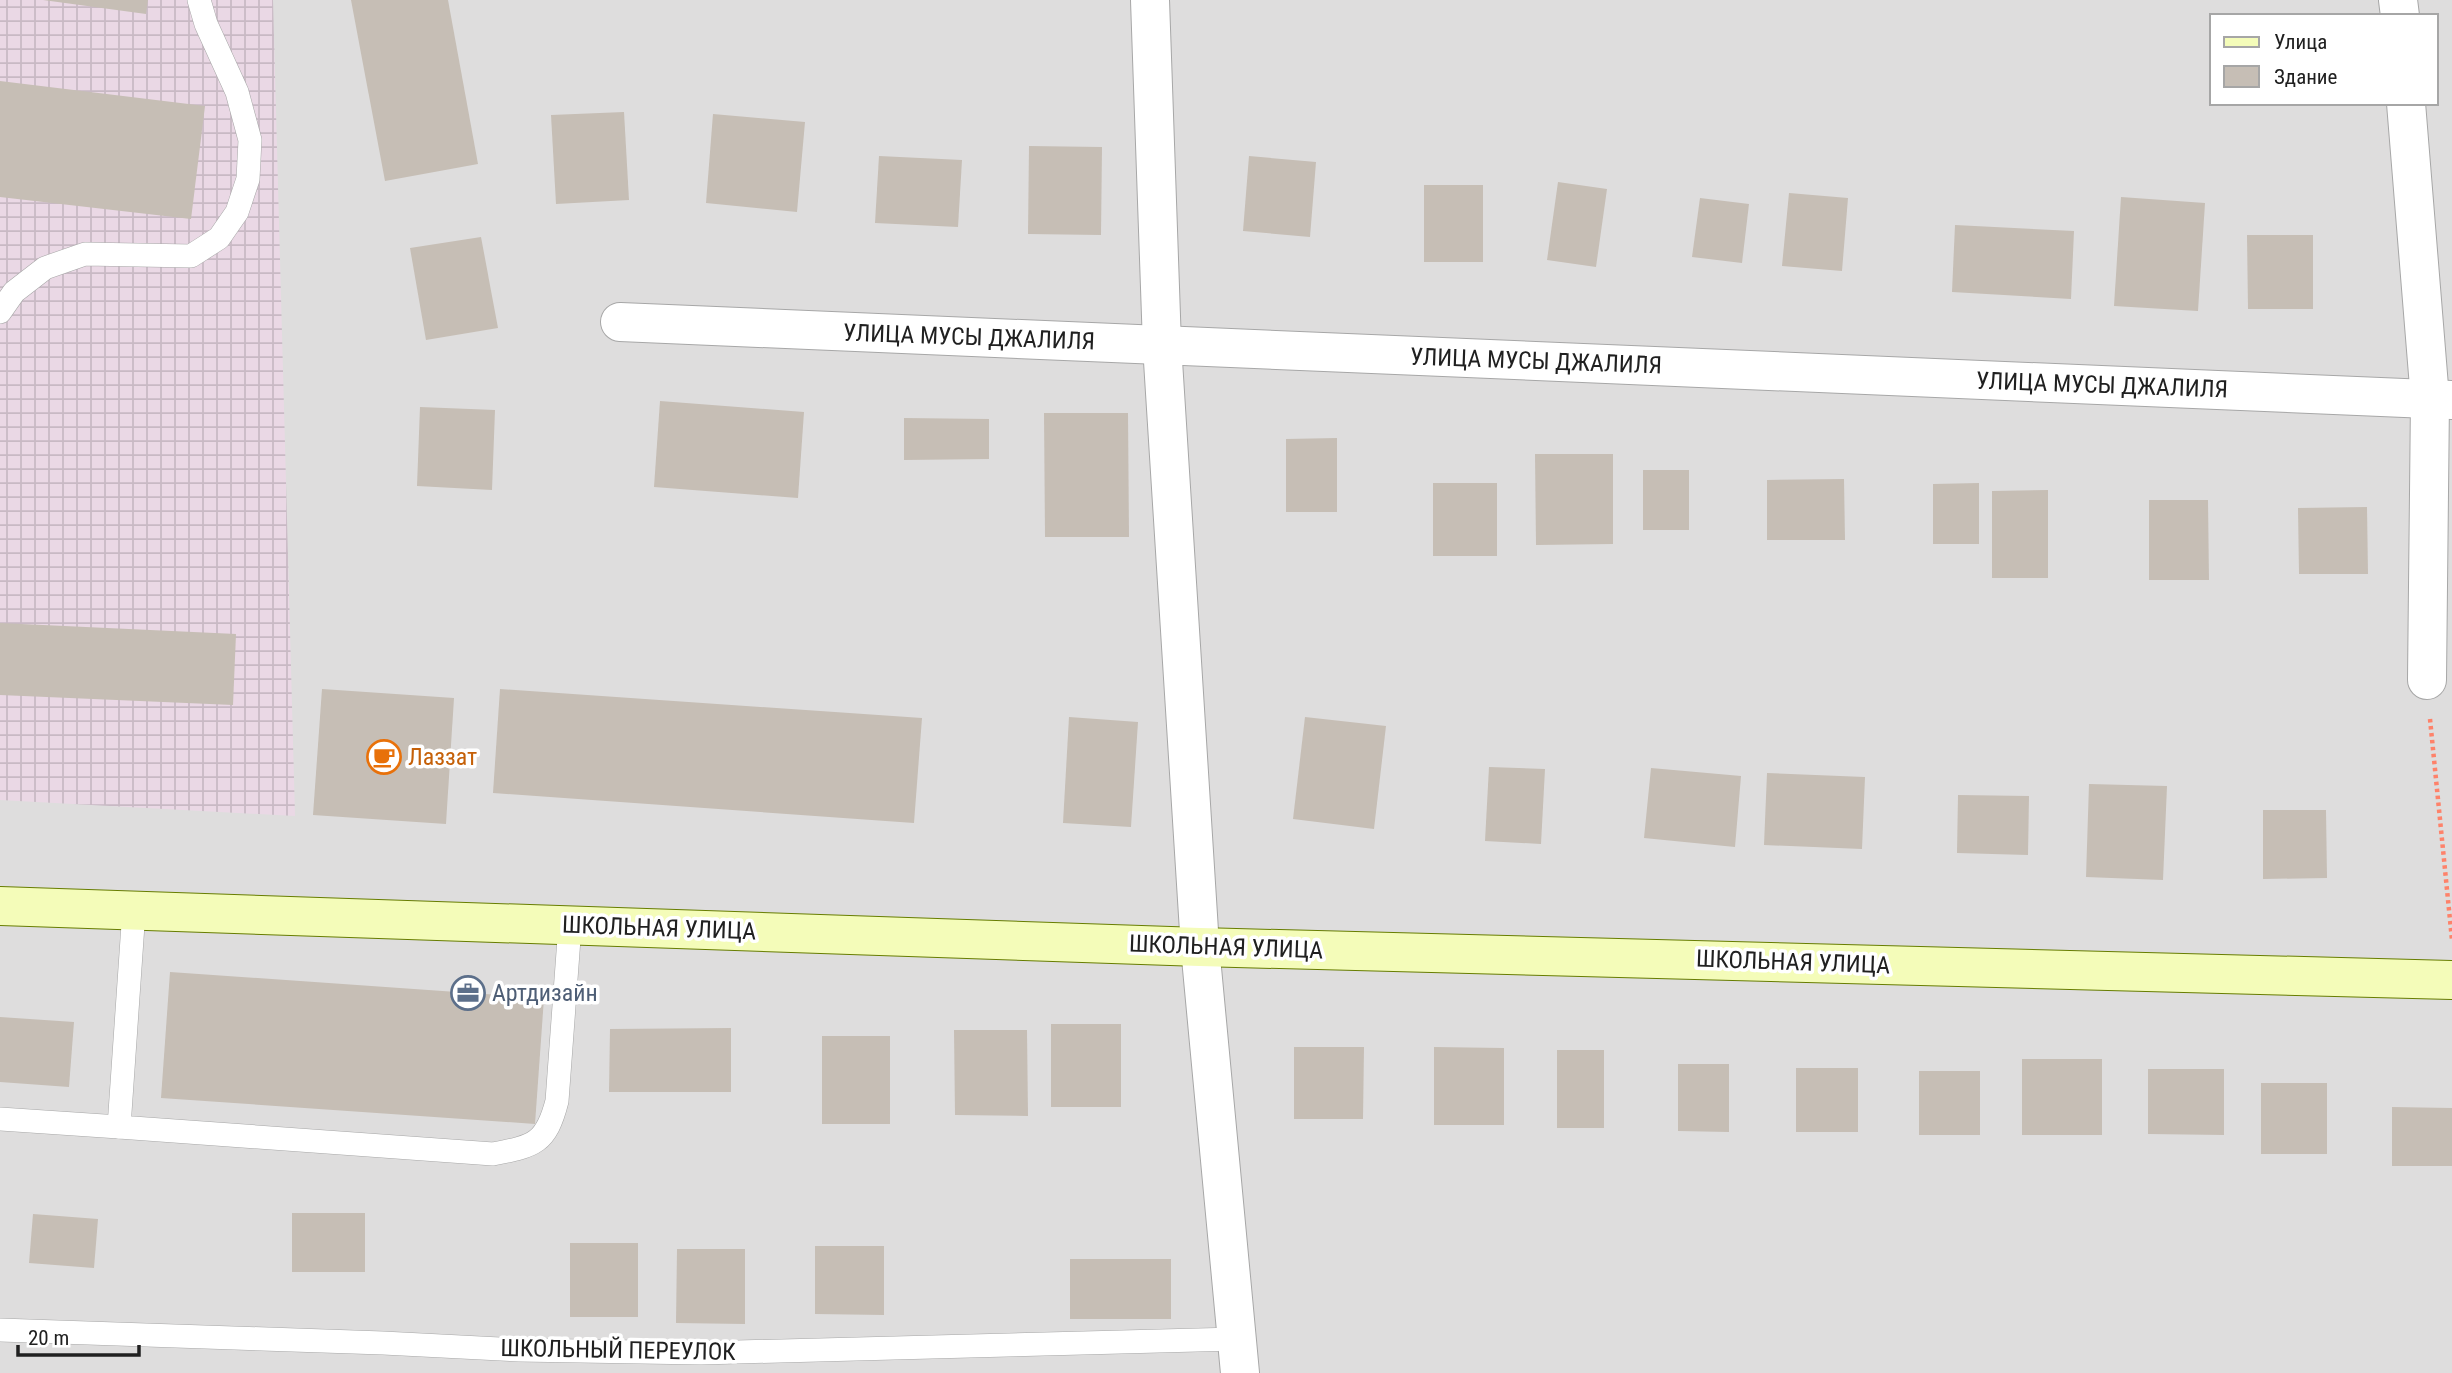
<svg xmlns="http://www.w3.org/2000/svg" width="2452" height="1373" font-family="'Roboto Condensed',sans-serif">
  <defs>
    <pattern id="industrial-grid" width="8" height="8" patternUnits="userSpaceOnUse" patternTransform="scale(1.75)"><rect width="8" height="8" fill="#ead8e5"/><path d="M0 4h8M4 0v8" fill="none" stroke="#c8b9c4"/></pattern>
  </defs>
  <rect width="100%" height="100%" fill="#f1eee6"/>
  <path fill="#dedddd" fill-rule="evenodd" d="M0 0H2452V1373H0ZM2212 16H2436V103H2212Z"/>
  <polygon fill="url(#industrial-grid)" points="0,0 273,0 295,816 0,800"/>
  <g fill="#c6beb5">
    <polygon points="43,0 148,0 146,14"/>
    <polygon points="351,0 448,0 478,164 385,181"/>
    <polygon points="0,81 205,106 191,219 0,197"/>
    <polygon points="624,112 629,200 556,204 551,115"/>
    <polygon points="713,114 805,122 797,212 706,203"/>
    <polygon points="1029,146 1102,147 1101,235 1028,234"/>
    <polygon points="879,156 962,160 958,227 875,223"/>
    <polygon points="1249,156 1316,162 1310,237 1243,231"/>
    <polygon points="1558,182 1607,189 1596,267 1547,260"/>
    <rect x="1424" y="185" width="59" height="77"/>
    <polygon points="1789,193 1848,198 1842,271 1782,266"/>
    <polygon points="2121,197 2205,203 2198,311 2114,306"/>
    <polygon points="1700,198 1749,204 1742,263 1692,257"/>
    <polygon points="1955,225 2074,231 2071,299 1952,292"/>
    <polygon points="2247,235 2313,235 2313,309 2248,309"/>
    <polygon points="481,237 498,328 426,340 410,248"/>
    <polygon points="660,401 804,412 798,498 654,487"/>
    <polygon points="420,407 495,410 492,490 417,486"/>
    <polygon points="1044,413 1128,413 1129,537 1045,537"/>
    <polygon points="904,418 989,419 989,459 904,460"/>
    <polygon points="1337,438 1337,512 1286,512 1286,439"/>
    <polygon points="1535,454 1613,454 1613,544 1536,545"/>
    <rect x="1643" y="470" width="46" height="60"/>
    <polygon points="1844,479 1845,540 1767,540 1767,480"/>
    <rect x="1433" y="483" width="64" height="73"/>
    <polygon points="1979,483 1979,544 1933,544 1933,484"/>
    <polygon points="2048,490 2048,578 1992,578 1992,491"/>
    <polygon points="2149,500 2208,500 2209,580 2149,580"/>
    <polygon points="2367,507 2368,574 2299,574 2298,508"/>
    <polygon points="0,623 236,634 233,705 0,695"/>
    <polygon points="322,689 454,698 446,824 313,815"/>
    <polygon points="500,689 922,718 914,823 493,793"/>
    <polygon points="1069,717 1138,722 1131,827 1063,823"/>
    <polygon points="1305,717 1386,726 1374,829 1293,819"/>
    <polygon points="1489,767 1545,769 1541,844 1485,841"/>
    <polygon points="1651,768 1741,776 1735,847 1644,838"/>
    <polygon points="1767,773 1865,777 1862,849 1764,845"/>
    <polygon points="2089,784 2167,786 2163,880 2086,877"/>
    <polygon points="1958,795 2029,796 2028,855 1957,853"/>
    <polygon points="2263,810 2326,810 2327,878 2263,879"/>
    <polygon points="170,972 544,998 535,1124 161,1098"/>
    <polygon points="0,1017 74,1022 69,1087 0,1082"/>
    <rect x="1051" y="1024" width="70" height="83"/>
    <polygon points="731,1028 731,1092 609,1092 610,1029"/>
    <polygon points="954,1030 1027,1030 1028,1116 955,1115"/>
    <rect x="822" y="1036" width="68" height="88"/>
    <polygon points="1294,1047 1364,1047 1363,1119 1294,1119"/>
    <polygon points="1434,1047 1504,1048 1504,1125 1434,1125"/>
    <rect x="1557" y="1050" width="47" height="78"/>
    <rect x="2022" y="1059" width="80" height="76"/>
    <polygon points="1678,1064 1729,1064 1729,1132 1678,1131"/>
    <rect x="1796" y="1068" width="62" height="64"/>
    <polygon points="2148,1069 2224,1069 2224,1135 2148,1134"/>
    <rect x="1919" y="1071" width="61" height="64"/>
    <rect x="2261" y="1083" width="66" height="71"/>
    <polygon points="2392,1107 2452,1108 2452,1166 2392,1166"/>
    <rect x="292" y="1213" width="73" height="59"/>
    <polygon points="33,1214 98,1219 94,1268 29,1263"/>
    <rect x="570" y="1243" width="68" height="74"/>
    <polygon points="815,1246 884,1246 884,1315 815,1314"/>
    <polygon points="677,1249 745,1249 745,1324 676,1323"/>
    <rect x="1070" y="1259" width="101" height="60"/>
  </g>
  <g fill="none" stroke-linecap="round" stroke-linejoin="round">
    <g stroke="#a7a7a7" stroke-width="24">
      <g id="lane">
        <polyline points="0,312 14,292 45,268 85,254 191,256 219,238 237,212 248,179 250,140 237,92 206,24 199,0"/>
        <path d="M134 910 119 1127 493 1154C534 1146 546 1144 557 1101L570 925"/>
        <polyline points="0,1119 119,1127"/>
        <polyline points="0,1330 383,1343 519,1350 701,1353 1236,1339"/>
      </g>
    </g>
    <g stroke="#a7a7a7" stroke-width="40">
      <g id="street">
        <polyline points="1150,0 1162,345 1200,947 1240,1373"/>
        <polyline points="2398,0 2400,16"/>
        <polyline points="2406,103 2430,399 2427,680"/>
        <polyline points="620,322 2452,400"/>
      </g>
    </g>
    <g stroke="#677d01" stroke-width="40">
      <polyline id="secondary" points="0,906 1200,947 2452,980"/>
    </g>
    <polyline stroke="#fe826a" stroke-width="4.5" stroke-dasharray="3.5 3.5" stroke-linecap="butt" points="2430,719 2452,940"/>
    <use href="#lane" stroke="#fff" stroke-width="23"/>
    <use href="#street" stroke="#fff" stroke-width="38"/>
    <use href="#secondary" stroke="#f4fcb9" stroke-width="38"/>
  </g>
  <defs>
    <g id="cafe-ring" transform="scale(1.75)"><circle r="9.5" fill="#fff" stroke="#e8710a" stroke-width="1.5"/><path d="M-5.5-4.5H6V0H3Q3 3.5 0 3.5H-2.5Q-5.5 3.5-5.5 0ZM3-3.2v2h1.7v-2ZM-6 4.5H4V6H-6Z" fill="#e8710a"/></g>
    <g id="office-ring" transform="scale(1.75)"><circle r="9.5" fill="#fff" stroke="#5c6f8a" stroke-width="1.5"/><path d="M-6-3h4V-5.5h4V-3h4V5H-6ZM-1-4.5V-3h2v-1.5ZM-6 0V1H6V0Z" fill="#5c6f8a"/></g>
  </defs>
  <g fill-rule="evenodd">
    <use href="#cafe-ring" x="384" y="757"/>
    <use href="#office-ring" x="468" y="993"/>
  </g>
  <g text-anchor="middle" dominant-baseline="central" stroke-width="7" stroke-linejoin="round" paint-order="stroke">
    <g font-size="24" fill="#202020" stroke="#fff">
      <text transform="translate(969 337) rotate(2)">УЛИЦА МУСЫ ДЖАЛИЛЯ</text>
      <text transform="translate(1536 361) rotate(2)">УЛИЦА МУСЫ ДЖАЛИЛЯ</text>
      <text transform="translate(2102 385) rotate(2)">УЛИЦА МУСЫ ДЖАЛИЛЯ</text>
      <text transform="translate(659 928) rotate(2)">ШКОЛЬНАЯ УЛИЦА</text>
      <text transform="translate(1226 947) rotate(2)">ШКОЛЬНАЯ УЛИЦА</text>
      <text transform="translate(1793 962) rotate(2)">ШКОЛЬНАЯ УЛИЦА</text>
      <text transform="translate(618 1350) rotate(1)">ШКОЛЬНЫЙ ПЕРЕУЛОК</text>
    </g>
    <g font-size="24" fill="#c56008" stroke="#fff" text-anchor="start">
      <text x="408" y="757">Лаззат</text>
    </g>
    <g font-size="24" fill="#4e5e75" stroke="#fff" text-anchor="start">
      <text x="492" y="993">Артдизайн</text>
    </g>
  </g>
  <rect x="2210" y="14" width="228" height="91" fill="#ffffff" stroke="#a6a6a6" stroke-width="2"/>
  <rect x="2224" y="37" width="35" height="10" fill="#f4fcb9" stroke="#a6a6a6" stroke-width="2"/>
  <text x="2274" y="49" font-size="21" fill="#202020">Улица</text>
  <rect x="2224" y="66" width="35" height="21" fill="#c6beb5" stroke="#a6a6a6" stroke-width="2"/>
  <text x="2274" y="84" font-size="21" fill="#202020">Здание</text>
  <path d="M18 1345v10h121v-10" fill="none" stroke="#202020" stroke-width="3.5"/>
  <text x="28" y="1345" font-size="21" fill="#202020" stroke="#ffffff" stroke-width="5" paint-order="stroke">20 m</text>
</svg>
